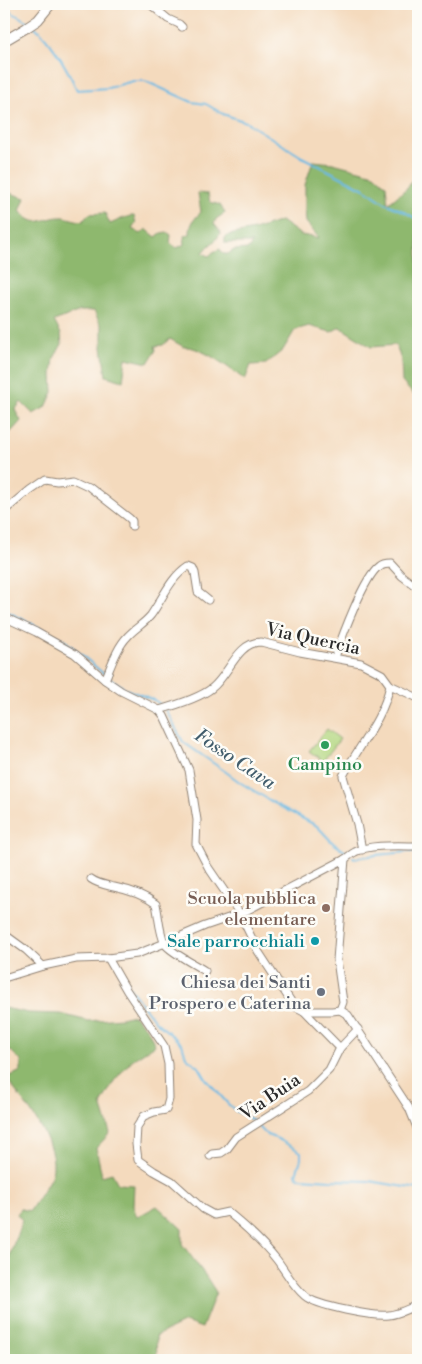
<svg xmlns="http://www.w3.org/2000/svg" width="422" height="1364" font-family="'Libre Bodoni',serif">
  <rect width="100%" height="100%" fill="#fdfcf7"/>
  <filter id="ink" filterUnits="userSpaceOnUse"><feTurbulence type="fractalNoise" baseFrequency=".02" numOctaves="2"/><feDisplacementMap in="SourceGraphic" scale="10" xChannelSelector="R" yChannelSelector="G"/><feConvolveMatrix kernelMatrix="1 2 1 2 8 2 1 2 1" color-interpolation-filters="sRGB"/></filter>
  <filter id="wash" filterUnits="userSpaceOnUse"><feTurbulence type="fractalNoise" baseFrequency=".0096" numOctaves="4" result="noise"/><feDisplacementMap in="SourceGraphic" scale="20" xChannelSelector="R" yChannelSelector="G"/><feGaussianBlur stdDeviation="1.12" result="paint"/><feColorMatrix in="noise" values="0 0 0 0 0 0 0 0 0 0 0 0 0 0 0 0 0 1.4 0 .05"/><feComposite in="paint" operator="in"/></filter>
  <g filter="url(#wash)">
    <rect width="100%" height="100%" fill="#f4dabd"/>
    <polygon fill="#b3d780" stroke="#6f8156" points="327,729 340,739 323,761 309,751"/>
    <g fill="#8eb86e" stroke="#5c724c">
      <path d="M313 161 333 163 374 174 386 185 388 204 407 188 418 170V397H416L402 382 401 360 396 345 371 347 340 327 331 332 309 326 295 330 283 350 266 364 251 365 245 380C232 370 200 345 184 347L170 339 163 345 155 346 156 350 148 363 126 358 123 381 106 376 102 347V327L94 311H80L54 321 61 334 62 344 54 358 52 375 53 392 46 407 33 414 21 402 15 410 21 421 10 433 4 431V195L7 192 25 198 20 211C37 231 43 216 64 217 70 218 76 221 83 221L89 214 105 213 110 224C118 221 125 216 134 216L136 223 132 229 141 234 146 229 156 237 161 233 167 232 171 235 170 243 177 248 185 244 184 236 190 234C190 224 194 219 201 212L198 193 208 194 210 202 220 205 225 213 216 219 214 224 221 232C216 242 209 244 203 253L209 256 213 252 220 249 223 254H228L234 250 249 249 252 243H225V238L229 235 254 230 281 221 301 235 319 238 306 222 305 209V185Z"/>
      <path d="M4 1008 29 1013 61 1014 88 1021 121 1018 134 1015 148 1030 155 1045 132 1060 114 1081 101 1104 110 1133 96 1148 102 1176 112 1173 118 1184 134 1185 133 1206 137 1217 157 1206 182 1229V1244L205 1275 216 1292 202 1328 185 1322 156 1336 157 1360H4V1276L5 1269 22 1220 17 1214 21 1209 30 1211C35 1203 49 1182 52 1174 60 1143 23 1102 6 1078L21 1071V1061L11 1051 4 1054Z"/>
    </g>
    <g fill="none" stroke-linecap="round" stroke-linejoin="round">
      <g stroke="#69bae4" stroke-width="2">
        <polyline points="4,8 30,23"/>
        <path d="M34 26C52 42 67 68 77 90L108 88 133 81H145L192 102 206 104 223 114 246 122 302 157 366 190 385 203 405 212 418 220"/>
        <polyline points="4,610 64,640 104,674"/>
        <polyline points="108,677 128,690 154,700 163,706"/>
        <polyline points="166,710 183,742 226,772 241,783 279,806 317,826 333,843 349,854"/>
        <polyline points="353,857 356,858 376,855 418,851"/>
        <polyline points="129,987 155,1021 182,1044 186,1057 199,1067 206,1079 228,1104 236,1111 251,1119 267,1135 278,1139 301,1152 301,1159 296,1174 297,1176 301,1178 330,1180 369,1181 418,1189"/>
      </g>
    </g>
  </g>
  <g filter="url(#ink)">
    <g fill="none" stroke-linecap="round" stroke-linejoin="round">
      <g stroke="#908274" stroke-width="9">
        <g id="minor">
          <polyline points="150,4 168,19 179,24 182,27"/>
          <polyline points="4,511 29,490 45,479 57,481 73,479 88,486 129,518 132,521 132,526"/>
          <polyline points="4,617 36,632 75,654 105,680 121,691 159,710 164,716 189,770 197,820 196,844 208,867 240,914 258,951 294,1006 304,1011 340,1048"/>
          <path d="M335 657C342 637 364 577 379 566 382 563 386 563 390 563L402 576 418 588"/>
          <path d="M105 680C111 666 117 647 128 636 135 628 145 623 151 615 163 598 170 578 188 566L193 568 195 573 198 592 208 600"/>
          <path d="M159 710C173 706 201 697 212 688 229 675 237 642 261 642L300 652 361 663 382 674 390 685 418 698"/>
          <path d="M362 850 357 824 343 776C359 745 383 720 390 685"/>
          <path d="M91 879C98 884 105 885 114 887 129 890 143 894 156 904 159 917 159 932 165 944 170 952 196 965 205 971"/>
          <polyline points="4,934 26,950 43,966"/>
          <path d="M108 958 127 991 164 1046 168 1064 169 1099 166 1110 154 1112 144 1116 137 1127 136 1144 138 1160 154 1171 172 1181 203 1209 214 1215 228 1212C246 1227 263 1242 277 1260 286 1272 293 1286 305 1296 316 1306 374 1317 389 1315 399 1314 409 1308 418 1305"/>
          <path d="M4 978 43 966 76 959 108 958 137 954 165 943 205 926 240 914 345 859C348 857 351 854 355 852 369 844 401 846 418 846"/>
          <polyline points="340,1010 343,1002 337,960 345,859"/>
          <polyline points="340,1010 348,1015 409,1108 418,1130"/>
          <polyline points="304,1011 332,1011 340,1010"/>
          <polyline points="210,1156 212,1154 221,1153 227,1149 236,1137 308,1091 329,1070 340,1048 358,1029"/>
        </g>
      </g>
      <g stroke="#908274" stroke-width="11">
        <polyline id="major" points="4,41 26,28 38,20 51,4"/>
      </g>
      <use href="#minor" stroke="#fff" stroke-width="7"/>
      <use href="#major" stroke="#fff" stroke-width="9"/>
    </g>
  </g>
  <circle fill="#2e9e5b" stroke="#fdfcf7" stroke-width="2" cx="325" cy="745" r="5"/>
  <circle fill="#8d6e63" stroke="#fdfcf7" stroke-width="2" cx="326" cy="908" r="5"/>
  <circle fill="#0f9aa8" stroke="#fdfcf7" stroke-width="2" cx="315" cy="941" r="5"/>
  <circle fill="#6b7280" stroke="#fdfcf7" stroke-width="2" cx="321" cy="992" r="5"/>
  <g text-anchor="middle" dominant-baseline="central" stroke-width="5" stroke-linejoin="round" paint-order="stroke">
    <g font-size="18" fill="#2b2b2b" stroke="#fdfcf7">
      <text transform="translate(313 639) rotate(12)">Via Quercia</text>
      <text transform="translate(270 1097) rotate(-34)">Via Buia</text>
    </g>
    <g font-size="18" fill="#27864d" stroke="#fdfcf7">
      <text x="325" y="764">Campino</text>
    </g>
    <g font-size="18" fill="#785e54" stroke="#fdfcf7" text-anchor="end">
      <text x="316" y="898">Scuola pubblica<tspan x="316" dy="21">elementare</tspan></text>
    </g>
    <g font-size="18" fill="#0d838f" stroke="#fdfcf7" text-anchor="end">
      <text x="305" y="941">Sale parrocchiali</text>
    </g>
    <g font-size="18" fill="#5b616d" stroke="#fdfcf7" text-anchor="end">
      <text x="311" y="982">Chiesa dei Santi<tspan x="311" dy="21">Prospero e Caterina</tspan></text>
    </g>
    <g font-size="19" font-style="italic" fill="#415d6c" stroke="#fdfcf7">
      <text transform="translate(235 759) rotate(34)">Fosso Cava</text>
    </g>
  </g>
  <rect width="422" height="1364" fill="none" stroke="#fdfcf7" stroke-width="20"/>
</svg>
